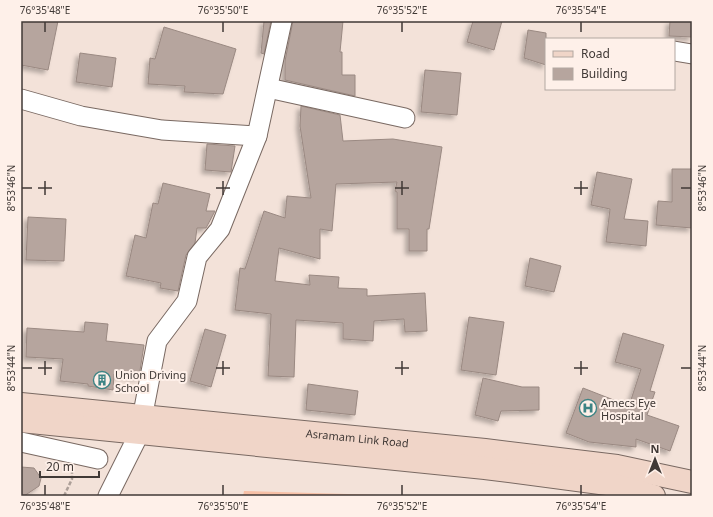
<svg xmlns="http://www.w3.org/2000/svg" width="713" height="517" font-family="'Noto Sans',sans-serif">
  <defs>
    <filter id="shadow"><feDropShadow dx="-3.5" dy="3.5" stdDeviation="2" flood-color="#0004"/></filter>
  </defs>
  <rect width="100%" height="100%" fill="#f3e2d9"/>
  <polygon fill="#f7c0a6" points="244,491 381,495 381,496 243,496"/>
  <g fill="#b6a59e" stroke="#9a8982" filter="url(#shadow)">
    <polygon points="21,21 58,21 48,70 21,65"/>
    <polygon points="264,21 271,21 264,54 261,53"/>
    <polygon points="293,21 343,21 340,52 342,52 342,75 355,75 355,96 285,80 285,61"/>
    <polygon points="473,21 502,21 494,50 467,42"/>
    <polygon points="670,21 692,21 692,37 669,36"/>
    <polygon points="164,27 236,49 223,94 184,92 185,86 148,84 150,58 155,59"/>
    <polygon points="528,30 546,33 546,65 524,58"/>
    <polygon points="80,53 116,58 112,87 76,82"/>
    <polygon points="425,70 461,73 457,115 421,112"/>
    <polygon points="301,106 340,115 343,141 393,139 442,147 429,229 427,229 427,251 409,251 409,229 397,229 397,192 395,191 397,182 336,184 332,231 320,229 320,259 279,248 275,281 310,285 309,275 339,277 338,288 367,289 367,296 425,293 427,331 405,332 404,319 374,321 373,341 343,339 343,323 296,320 294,377 268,376 271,314 235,310 240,268 245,269 264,211 285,218 287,196 311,198 300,126"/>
    <polygon points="207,144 235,146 231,172 205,170"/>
    <polygon points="672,169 692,169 692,228 656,225 658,201 672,202"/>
    <polygon points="597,172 632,179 624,219 648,221 646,246 606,242 610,209 591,205"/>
    <polygon points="163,183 210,194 206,211 215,211 206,228 197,228 195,243 186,255 178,291 160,288 161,283 126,276 135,235 146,238 153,203 158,204"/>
    <polygon points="28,217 66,219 64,261 26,260"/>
    <polygon points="530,258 561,266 554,292 525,286"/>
    <polygon points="469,317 504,322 496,375 461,370"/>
    <polygon points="85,322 108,324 106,341 144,345 139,377 114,374 113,390 88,386 88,384 60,381 63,359 26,357 27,328 84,332"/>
    <polygon points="205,329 226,335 211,387 190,381"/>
    <polygon points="623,333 664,345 650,391 655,392 647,415 679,426 670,451 636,439 636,447 589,442 566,433 583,388 629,406 641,369 615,362"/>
    <polygon points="483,378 522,387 539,387 539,410 501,411 498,421 475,415"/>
    <polygon points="308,384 358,391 355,415 306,410"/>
    <polygon points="21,467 34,468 41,478 39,486 24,496 21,496"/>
  </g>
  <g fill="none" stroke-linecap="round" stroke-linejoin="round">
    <g stroke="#796962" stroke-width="21">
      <g id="street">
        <polyline points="674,51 692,54"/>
        <polyline points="268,88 405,118"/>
        <polyline points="21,99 81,116 162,130 257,136"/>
        <polyline points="21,442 98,459"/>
        <polyline points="108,496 139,434 157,341 187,301 197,257 220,229 257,136 282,21"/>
      </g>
    </g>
    <g stroke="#796962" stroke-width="24">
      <g id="secondary">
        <path id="s1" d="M21 404 485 450 617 466 692 482"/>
        <polyline points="21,421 485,468 615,485 654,496"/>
      </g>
    </g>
    <polyline stroke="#ac9f98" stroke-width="2.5" stroke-dasharray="4 2" stroke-linecap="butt" points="64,496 72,479 72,472"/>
    <use href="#street" stroke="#fff" stroke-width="19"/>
    <use href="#secondary" stroke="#f0d5c8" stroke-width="22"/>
  </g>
  <path fill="none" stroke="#403936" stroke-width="1.5" d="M45 22V32M223 22V32M402 22V32M581 22V32M45 181V195M223 181V195M402 181V195M581 181V195M22 188H32M38 188H52M216 188H230M395 188H409M574 188H588M681 188H691M45 361V375M223 361V375M402 361V375M581 361V375M22 368H32M38 368H52M216 368H230M395 368H409M574 368H588M681 368H691M45 485V495M223 485V495M402 485V495M581 485V495"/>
  <defs>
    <g id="building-ring" transform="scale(0.9)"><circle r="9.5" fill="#fef0e9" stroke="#3c8485" stroke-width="1.5"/><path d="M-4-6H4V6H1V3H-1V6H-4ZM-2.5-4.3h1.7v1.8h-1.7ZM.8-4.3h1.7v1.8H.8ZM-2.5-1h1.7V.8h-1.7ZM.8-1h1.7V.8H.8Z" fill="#3c8485"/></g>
    <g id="hospital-ring" transform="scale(0.9)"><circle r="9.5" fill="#fef0e9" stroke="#3c8485" stroke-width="1.5"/><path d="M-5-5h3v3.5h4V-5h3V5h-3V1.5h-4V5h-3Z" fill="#3c8485"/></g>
  </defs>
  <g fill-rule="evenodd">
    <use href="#building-ring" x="102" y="380"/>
    <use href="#hospital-ring" x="588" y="408"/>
  </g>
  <g text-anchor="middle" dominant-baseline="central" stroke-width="4" stroke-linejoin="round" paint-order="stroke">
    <g font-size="11" fill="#403936" stroke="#fef0e9" text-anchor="start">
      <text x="115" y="374">Union Driving<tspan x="115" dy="13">School</tspan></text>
      <text x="601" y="402">Amecs Eye<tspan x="601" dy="13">Hospital</tspan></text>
    </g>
    <g font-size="11" fill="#403936" stroke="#fef0e9">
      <text stroke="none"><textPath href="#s1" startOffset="338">Asramam Link Road</textPath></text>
    </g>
  </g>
  <rect width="713" height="517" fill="none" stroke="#fef0e9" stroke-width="44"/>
  <rect x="545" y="38" width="130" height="52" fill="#fef0e9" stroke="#b2a7a1"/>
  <rect x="553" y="51" width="20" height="6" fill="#f0d5c8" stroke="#b2a7a1"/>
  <text x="581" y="58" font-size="12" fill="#403936">Road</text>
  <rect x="553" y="68" width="20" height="12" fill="#b6a59e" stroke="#b2a7a1"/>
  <text x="581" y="78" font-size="12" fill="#403936">Building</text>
  <g transform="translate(655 459)" stroke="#fef0e9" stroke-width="3" paint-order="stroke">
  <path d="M0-3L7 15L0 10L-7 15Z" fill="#403936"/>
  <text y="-6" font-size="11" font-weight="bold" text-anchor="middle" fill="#403936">N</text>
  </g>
  <path d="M40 471v6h59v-6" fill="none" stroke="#403936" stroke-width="2"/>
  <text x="46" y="471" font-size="12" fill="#403936" stroke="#fef0e9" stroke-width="3" paint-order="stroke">20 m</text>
  <rect x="22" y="22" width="669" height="473" fill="none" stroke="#403936" stroke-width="1.5"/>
  <g font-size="10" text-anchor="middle" fill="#403936">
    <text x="45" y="14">76°35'48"E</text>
    <text x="223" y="14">76°35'50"E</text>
    <text x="402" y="14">76°35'52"E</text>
    <text x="581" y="14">76°35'54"E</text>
    <text transform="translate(11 188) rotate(-90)" y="4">8°53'46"N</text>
    <text transform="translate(702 188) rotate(-90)" y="4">8°53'46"N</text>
    <text transform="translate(11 368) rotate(-90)" y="4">8°53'44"N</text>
    <text transform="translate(702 368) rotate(-90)" y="4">8°53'44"N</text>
    <text x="45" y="510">76°35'48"E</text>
    <text x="223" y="510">76°35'50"E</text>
    <text x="402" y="510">76°35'52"E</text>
    <text x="581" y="510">76°35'54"E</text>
  </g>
</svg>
